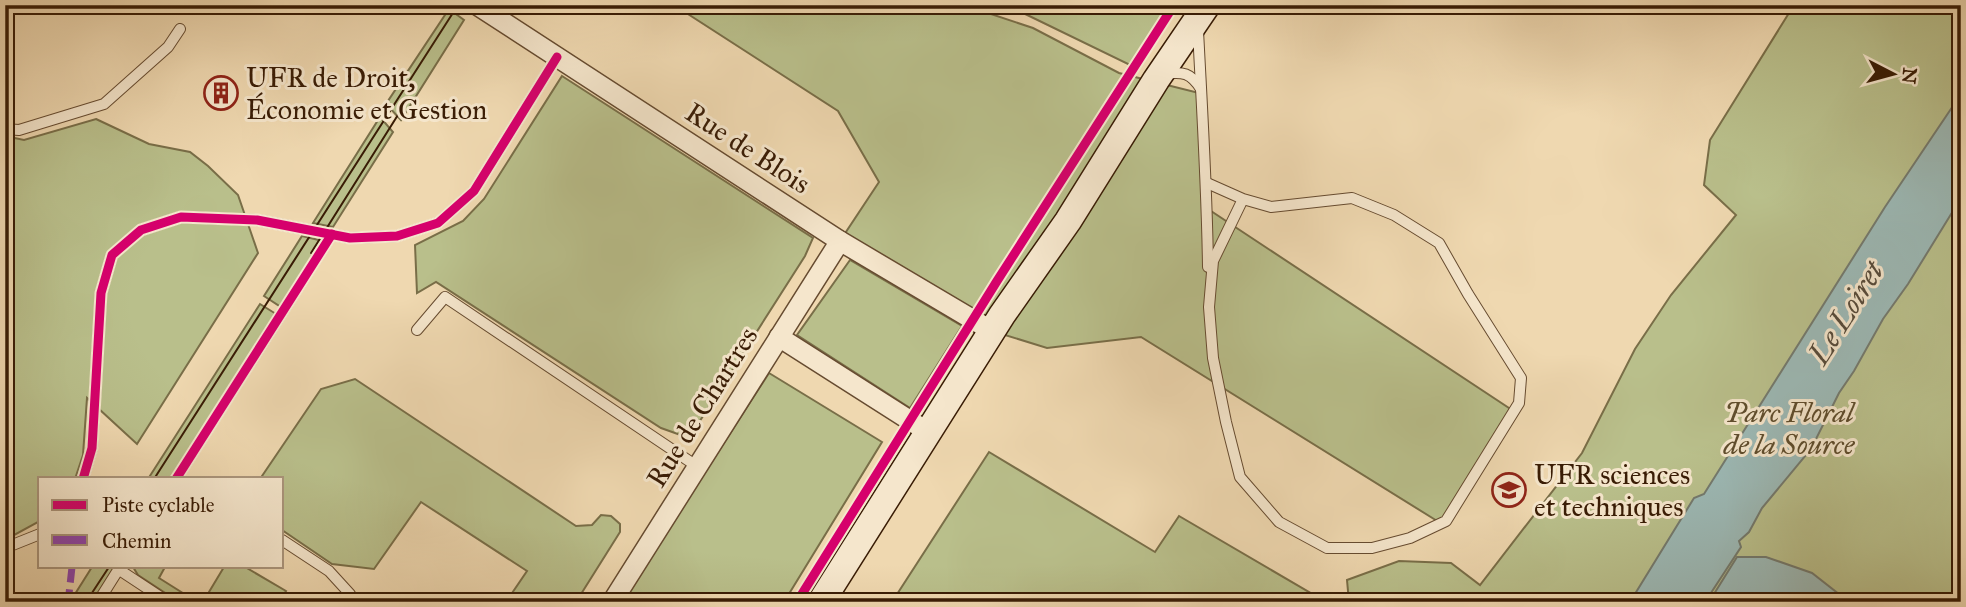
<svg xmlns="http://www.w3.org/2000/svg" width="1966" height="607" font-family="'IM FELL Great Primer',serif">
  <rect width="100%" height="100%" fill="#efd8b0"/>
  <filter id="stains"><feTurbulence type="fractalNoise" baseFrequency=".00286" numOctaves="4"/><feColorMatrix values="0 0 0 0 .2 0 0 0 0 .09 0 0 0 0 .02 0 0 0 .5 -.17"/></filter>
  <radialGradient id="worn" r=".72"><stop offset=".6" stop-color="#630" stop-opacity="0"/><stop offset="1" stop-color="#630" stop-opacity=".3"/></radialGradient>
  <g fill="#b9bf8b" stroke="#796e48" stroke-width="2">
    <polygon points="674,5 921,5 976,9 1033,28 1119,73 1203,94 1211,211 1515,412 1442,524 1141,337 1047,348 992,331 840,241 879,182 838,111"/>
    <polygon points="1023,5 1169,5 1130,65 1019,11"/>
    <polygon points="1794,5 1961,5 1961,602 1349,602 1347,580 1399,561 1451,563 1480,585 1582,453 1635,349 1671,295 1736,215 1704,185 1710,140"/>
    <polygon points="449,9 464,20 401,120 386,104"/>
    <polygon points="562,76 813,238 805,256 689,438 661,428 436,282 417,293 415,245 463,221 484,199"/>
    <polygon points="380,117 393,132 333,227 313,223"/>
    <polygon points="96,119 149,144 190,152 208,166 238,195 258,253 137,444 87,398 83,455 75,479 40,479 40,521 5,540 5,136 24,140"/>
    <polygon points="302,236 323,241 281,307 264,296"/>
    <polygon points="850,260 962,326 910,408 797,335"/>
    <polygon points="260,304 276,314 171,479 148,479"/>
    <polygon points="769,373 882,442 784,602 621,602"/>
    <polygon points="355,379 576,526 592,525 601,515 611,516 620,524 620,532 576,602 506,602 527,571 421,502 374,569 332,564 282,530 282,479 260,479 321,389"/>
    <polygon points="989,452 1155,552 1179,516 1326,602 892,602"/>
    <polygon points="92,567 115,567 93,602 70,602"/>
    <polygon points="133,567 165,567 159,578 197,602 179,602 138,575"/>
    <polygon points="224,567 245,567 286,591 279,602 203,602"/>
  </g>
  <g fill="#9cb8b4" stroke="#747a6e" stroke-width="2">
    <polygon points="1961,94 1961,198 1908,284 1883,319 1854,371 1839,393 1811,449 1762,508 1749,532 1739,541 1741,547 1705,602 1630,602 1694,498 1704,494 1885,207"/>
    <polygon points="1737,557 1766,557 1812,573 1849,602 1709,602"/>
  </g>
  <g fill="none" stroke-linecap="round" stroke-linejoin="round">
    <g stroke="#664b30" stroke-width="12">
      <g id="lane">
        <path d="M1198 30C1202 109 1207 188 1208 267"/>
        <path d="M1164 74C1183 71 1191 73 1201 89"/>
        <polyline points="5,129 19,130 104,104 168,47 180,29"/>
        <polyline points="1207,183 1243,199 1271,207 1352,198 1394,215 1439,243 1468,294 1521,378 1519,403 1446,521 1410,538 1372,548 1327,548 1279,522 1240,477 1226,422 1213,358 1209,307 1213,261 1243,199"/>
        <polyline points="417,330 445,297 698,467"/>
        <polyline points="83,479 92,448 101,293 112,255 141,230 181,217 257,220 350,238 397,236 438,223 474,191 557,57"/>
        <polyline points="176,479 332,234"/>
        <polyline points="282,540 329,571 350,594 350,602"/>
        <polyline points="5,548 40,534"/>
        <polyline points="118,569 168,602"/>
        <polyline points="98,602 120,567"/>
      </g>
    </g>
    <g stroke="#664b30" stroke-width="22">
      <g id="street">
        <polyline points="477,5 840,241 992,331"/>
        <polyline points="779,337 928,432"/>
        <polyline points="612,602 840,241"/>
      </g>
    </g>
    <g stroke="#391c05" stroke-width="29">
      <polyline id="secondary" points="821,602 1002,315 1068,221 1156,80 1207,5"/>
    </g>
    <use href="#lane" stroke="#f5e6cc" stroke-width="10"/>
    <use href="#street" stroke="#f5e6cc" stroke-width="19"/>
    <use href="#secondary" stroke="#f5e6cc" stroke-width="26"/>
    <g stroke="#391c05" stroke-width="2">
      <polyline points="311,253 408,99"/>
      <polyline points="154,479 458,5"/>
      <polyline points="86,602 109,567"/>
    </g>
    <polyline stroke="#8e44ad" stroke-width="7" stroke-dasharray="14 7" stroke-linecap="butt" points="64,602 69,594 72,567"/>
    <g stroke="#f5e6cc" stroke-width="13">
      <g id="cycleway">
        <polyline points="83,479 92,448 101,293 112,255 141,230 181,217 257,220 350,238 397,236 438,223 474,191 557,57"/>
        <polyline points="176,479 332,234"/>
        <polyline points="797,602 997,281 1174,5"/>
      </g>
    </g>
    <use href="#cycleway" stroke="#d6006c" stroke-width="9"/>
  </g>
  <defs>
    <g id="building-ring" transform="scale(1.75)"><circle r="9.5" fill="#f5e6cc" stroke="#8f2418" stroke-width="1.5"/><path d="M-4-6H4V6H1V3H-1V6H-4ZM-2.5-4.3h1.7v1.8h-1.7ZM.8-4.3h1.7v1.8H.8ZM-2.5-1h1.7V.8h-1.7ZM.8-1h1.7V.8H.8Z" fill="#8f2418"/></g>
    <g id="university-ring" transform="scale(1.75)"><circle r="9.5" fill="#f5e6cc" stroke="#8f2418" stroke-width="1.5"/><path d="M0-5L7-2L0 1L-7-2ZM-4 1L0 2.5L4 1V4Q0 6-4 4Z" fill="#8f2418"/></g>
  </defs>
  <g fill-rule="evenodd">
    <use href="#building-ring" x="221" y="93"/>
    <use href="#university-ring" x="1509" y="490"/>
  </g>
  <g text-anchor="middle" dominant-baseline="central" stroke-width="6" stroke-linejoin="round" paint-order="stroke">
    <g font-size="28" fill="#391c05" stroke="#f5e6cc" text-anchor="start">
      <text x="246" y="77">UFR de Droit,<tspan x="246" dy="32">Économie et Gestion</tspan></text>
      <text x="1534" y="474">UFR sciences<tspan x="1534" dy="32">et techniques</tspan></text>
    </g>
    <g font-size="28" fill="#391c05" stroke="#f5e6cc">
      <text transform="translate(748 148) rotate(33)">Rue de Blois</text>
      <text transform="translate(702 407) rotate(-58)">Rue de Chartres</text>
    </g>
    <g font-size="28" font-style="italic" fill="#5f4d2d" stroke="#f5e6cc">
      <text x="1789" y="412">Parc Floral<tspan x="1789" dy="32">de la Source</tspan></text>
    </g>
    <g font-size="30" font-style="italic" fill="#574b3a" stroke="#f5e6cc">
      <text transform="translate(1846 313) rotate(-58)">Le Loiret</text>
    </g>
  </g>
  <rect width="1966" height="607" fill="none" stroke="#efd8b0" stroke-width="28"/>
  <rect x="7" y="7" width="1952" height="593" fill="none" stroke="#391c05" stroke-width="3.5"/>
  <rect x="14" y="14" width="1938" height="579" fill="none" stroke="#391c05" stroke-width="2"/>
  <rect x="38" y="477" width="245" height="91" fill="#f5e6cc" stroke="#aa957c" stroke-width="2"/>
  <rect x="52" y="500" width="35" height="10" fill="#d6006c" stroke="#aa957c" stroke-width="2"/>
  <text x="102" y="512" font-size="21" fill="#391c05">Piste cyclable</text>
  <rect x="52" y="535" width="35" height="10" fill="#8e44ad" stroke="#aa957c" stroke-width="2"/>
  <text x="102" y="548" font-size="21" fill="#391c05">Chemin</text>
  <g transform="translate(1893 74) rotate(96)" stroke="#f5e6cc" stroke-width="5" paint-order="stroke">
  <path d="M0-5L12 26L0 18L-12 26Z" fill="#391c05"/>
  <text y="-10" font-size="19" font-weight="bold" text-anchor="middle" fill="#391c05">N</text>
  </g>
  <rect width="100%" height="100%" filter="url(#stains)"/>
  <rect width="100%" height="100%" fill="url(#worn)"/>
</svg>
